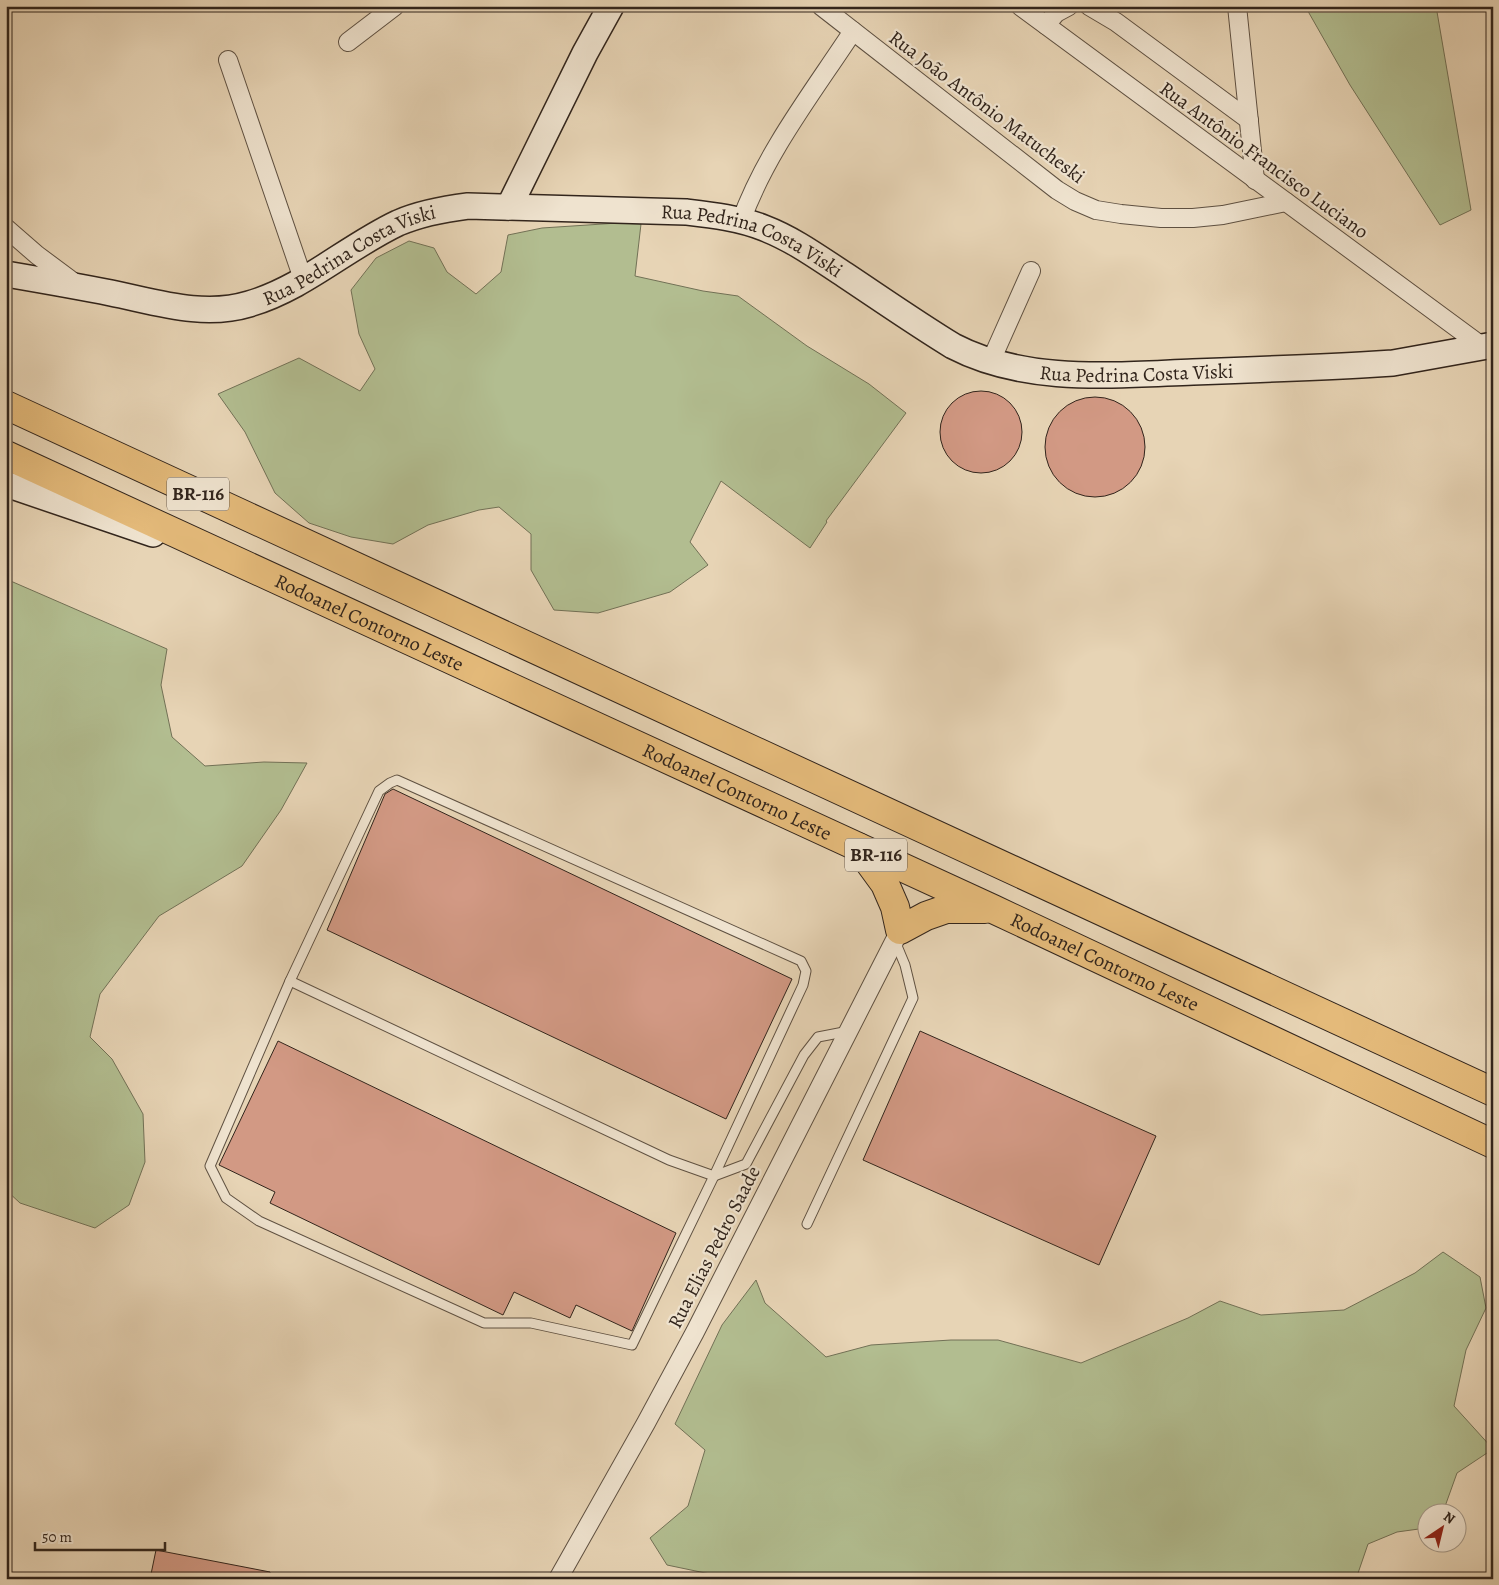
<svg xmlns="http://www.w3.org/2000/svg" width="1499" height="1585" font-family="Alegreya,serif">
  <rect width="100%" height="100%" fill="#e7d4b5"/>
  <filter id="stains"><feTurbulence type="fractalNoise" baseFrequency=".004" numOctaves="4"/><feColorMatrix values="0 0 0 0 .2 0 0 0 0 .09 0 0 0 0 .02 0 0 0 .5 -.17"/></filter>
  <radialGradient id="worn" r=".72"><stop offset=".6" stop-color="#630" stop-opacity="0"/><stop offset="1" stop-color="#630" stop-opacity=".3"/></radialGradient>
  <g fill="#b2bd90" stroke="#727156">
    <polygon points="1305,6 1436,6 1471,210 1440,225 1350,85"/>
    <polygon points="618,223 641,224 635,276 703,291 738,296 807,346 869,384 906,413 826,521 827,522 810,548 721,481 690,542 708,565 670,592 598,613 554,610 531,570 531,534 499,507 479,510 428,525 393,544 351,537 309,523 275,493 245,432 218,394 299,358 360,391 375,369 359,334 351,290 376,258 409,241 434,248 447,272 476,294 501,272 508,235 542,228"/>
    <polygon points="6,579 167,649 161,685 172,737 205,766 264,762 307,763 281,810 242,866 159,916 100,994 90,1037 112,1059 143,1114 145,1162 129,1205 95,1228 20,1203 6,1190"/>
    <polygon points="1443,1252 1480,1277 1486,1308 1466,1350 1454,1406 1493,1449 1457,1473 1443,1512 1426,1512 1426,1528 1397,1532 1368,1544 1356,1579 734,1579 667,1565 650,1538 688,1506 705,1450 675,1424 722,1325 756,1280 765,1303 826,1357 871,1345 951,1340 998,1340 1081,1363 1188,1318 1220,1301 1261,1315 1344,1310 1415,1273"/>
  </g>
  <g fill="#d29984" stroke="#32251c">
    <circle cx="981" cy="432" r="41"/>
    <circle cx="1095" cy="447" r="50"/>
    <polygon points="393,789 792,979 726,1119 327,930 385,794"/>
    <polygon points="920,1031 1156,1136 1099,1265 863,1160"/>
    <polygon points="278,1041 676,1233 632,1331 576,1305 570,1318 514,1292 503,1315 270,1203 275,1192 219,1165"/>
    <polygon points="156,1550 270,1572 270,1579 150,1579"/>
  </g>
  <g fill="none" stroke-linecap="round" stroke-linejoin="round">
    <g stroke="#5f5142" stroke-width="11">
      <g id="lane">
        <polygon points="397,780 801,961 806,971 803,985 714,1176 632,1345 531,1323 484,1323 259,1221 226,1198 210,1166 290,981 379,791 390,783"/>
        <polyline points="290,981 669,1160 714,1176 746,1164 804,1055 818,1037 849,1031"/>
        <polyline points="807,1224 913,998 905,965 895,941"/>
      </g>
    </g>
    <g stroke="#5f5142" stroke-width="20">
      <g id="street">
        <polyline points="821,6 1057,190 1075,201 1096,210 1121,214 1161,218 1193,218 1223,215 1286,202"/>
        <polyline points="1020,6 1483,347"/>
        <polyline points="1089,6 1116,22 1249,120"/>
        <polyline points="1237,6 1255,180"/>
        <polyline points="1046,25 1056,13 1069,6"/>
        <polyline points="348,42 395,6"/>
        <polyline points="228,60 303,279"/>
        <path d="M741 221C766 152 813 92 853 31"/>
        <polyline points="6,228 37,255 76,284"/>
        <polyline points="990,363 1031,271"/>
        <polyline points="558,1579 646,1423 695,1332 900,930"/>
      </g>
    </g>
    <g stroke="#32251c" stroke-width="28">
      <g id="secondary">
        <polyline points="509,207 585,53 611,6"/>
        <path id="s1" d="M6 274C41 280 76 286 111 293 156 302 203 318 249 304 304 288 347 247 398 223 421 213 444 209 468 206L686 212C712 215 739 218 764 228 793 239 819 258 845 275 881 299 917 324 953 346 1026 384 1113 375 1193 372 1249 370 1305 368 1361 365L1393 363 1493 345"/>
        <polyline points="6,484 153,534"/>
      </g>
    </g>
    <g stroke="#32251c" stroke-width="30">
      <g id="highway">
        <polyline points="6,405 1493,1092"/>
        <path id="s2" d="M6 455 993 909 1493 1144"/>
        <polyline points="858,847 885,884 895,907 900,930 926,916 946,909 985,909"/>
      </g>
    </g>
    <use href="#lane" stroke="#efe3cf" stroke-width="9"/>
    <use href="#street" stroke="#efe3cf" stroke-width="18"/>
    <use href="#secondary" stroke="#efe3cf" stroke-width="25"/>
    <use href="#highway" stroke="#e4ba7a" stroke-width="28"/>
  </g>
  <g text-anchor="middle" dominant-baseline="central" stroke-width="4.5" stroke-linejoin="round" paint-order="stroke">
    <g fill="#efe3cf" stroke="#6b5e52" stroke-width="1">
      <rect x="167" y="477.5" width="62" height="33" rx="4"/>
      <rect x="845" y="838.5" width="62" height="33" rx="4"/>
    </g>
    <g font-size="19" font-weight="bold" fill="#32251c">
      <text x="198" y="494">BR-116</text>
      <text x="876" y="855">BR-116</text>
    </g>
    <g font-size="20" fill="#32251c" stroke="#efe3cf">
      <text transform="translate(987 107) rotate(37)">Rua João Antônio Matucheski</text>
      <text transform="translate(1264 160) rotate(36)">Rua Antônio Francisco Luciano</text>
      <text stroke="none"><textPath href="#s1" startOffset="779">Rua Pedrina Costa Viski</textPath></text>
      <text stroke="none"><textPath href="#s1" startOffset="359">Rua Pedrina Costa Viski</textPath></text>
      <text stroke="none"><textPath href="#s1" startOffset="1198">Rua Pedrina Costa Viski</textPath></text>
      <text stroke="none"><textPath href="#s2" startOffset="400">Rodoanel Contorno Leste</textPath></text>
      <text stroke="none"><textPath href="#s2" startOffset="805">Rodoanel Contorno Leste</textPath></text>
      <text stroke="none"><textPath href="#s2" startOffset="1210">Rodoanel Contorno Leste</textPath></text>
      <text transform="translate(714 1247) rotate(-63)">Rua Elias Pedro Saade</text>
    </g>
  </g>
  <rect width="1499" height="1585" fill="none" stroke="#e7d4b5" stroke-width="25"/>
  <rect x="8" y="8" width="1484" height="1570" fill="none" stroke="#32251c" stroke-width="2.5"/>
  <rect x="12" y="12" width="1474" height="1560" fill="none" stroke="#32251c"/>
  <g transform="translate(1442 1528) rotate(35)"><circle r="24" fill="#efe3cf" stroke="#a39787"/>
  <path d="M0-4L9 19L0 12L-9 19Z" fill="#8f2418"/>
  <text y="-8" font-size="14" font-weight="bold" text-anchor="middle" fill="#32251c">N</text>
  </g>
  <path d="M35 1542v8h130v-8" fill="none" stroke="#32251c" stroke-width="2.5"/>
  <text x="42" y="1542" font-size="15" fill="#32251c" stroke="#efe3cf" stroke-width="4" paint-order="stroke">50 m</text>
  <rect width="100%" height="100%" filter="url(#stains)"/>
  <rect width="100%" height="100%" fill="url(#worn)"/>
</svg>
